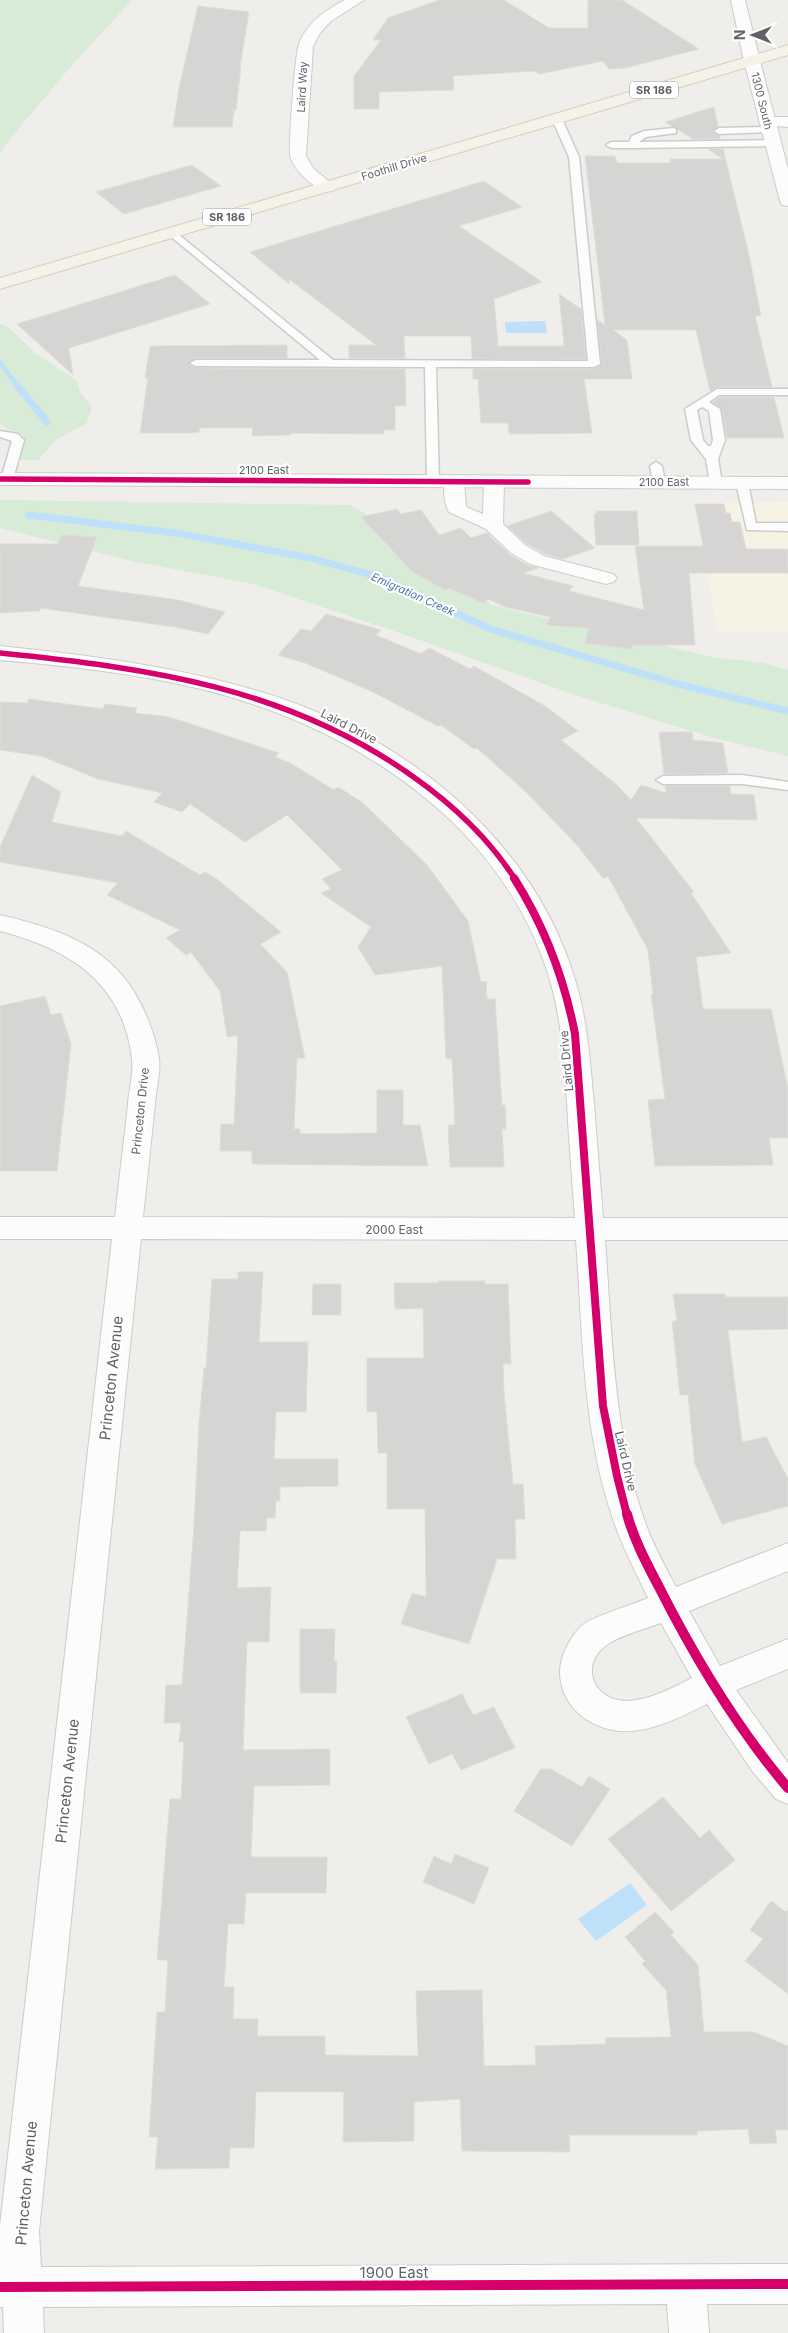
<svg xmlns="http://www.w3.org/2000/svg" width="788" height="2333" font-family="Inter,sans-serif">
  <rect width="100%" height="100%" fill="#efeeea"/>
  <polygon fill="#f7f3e4" points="788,502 788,631 717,631 696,503"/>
  <g fill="#d8ebd6">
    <polygon points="0,0 132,0 72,65 9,140 0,153"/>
    <polygon points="0,324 8,327 35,353 76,380 80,392 92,407 87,423 57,439 38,460 20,460 24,435 5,428 0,422"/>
    <polygon points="0,500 350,505 445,559 491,605 712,657 764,663 788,670 788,756 714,738 578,696 400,633 253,584 132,561 0,528"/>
  </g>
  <g fill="#bfe0f9">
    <polygon points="545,321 547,333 506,333 505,322"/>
    <polygon points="630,1883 647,1905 596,1941 578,1919"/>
  </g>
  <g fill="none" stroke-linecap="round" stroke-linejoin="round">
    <polyline stroke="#bfe0f9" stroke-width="5" points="0,363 17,385"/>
    <g stroke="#bfe0f9" stroke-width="7">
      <polyline points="16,384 47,422"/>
      <polyline points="29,515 182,534 310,558 379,577 490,629 678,684 788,711"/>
    </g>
  </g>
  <g fill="#d6d5d3" stroke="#deddd9">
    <polygon points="439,0 504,0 549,28 588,28 588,0 622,0 699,49 625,68 609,69 603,61 539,74 535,71 453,76 454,90 379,92 379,109 354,109 354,76 381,40 373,40 388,18"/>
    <polygon points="198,6 249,12 240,66 241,66 236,110 234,110 232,127 173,127 179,88"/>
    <polygon points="714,107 718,126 712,132 720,136 720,139 693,139 665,122"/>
    <polygon points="708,149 723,149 749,255 761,316 755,316 772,387 717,387 710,391 696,330 613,330 627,340 632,379 584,379 592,433 509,434 508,423 481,423 478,379 473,379 473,369 594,369 602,365 597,320 605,325 585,156 615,156 617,163 670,163 670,159 723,159"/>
    <polygon points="192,165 221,186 124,214 96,192"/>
    <polygon points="484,181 522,207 459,226 542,282 494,299 498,346 564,346 559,294 581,309 586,359 472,359 471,336 404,336 405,358 349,358 349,345 376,345 289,279 289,284 250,252"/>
    <polygon points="175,275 210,304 69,348 73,375 17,324"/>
    <polygon points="287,345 287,358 196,358 188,364 196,368 405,369 406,406 395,406 395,430 384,430 384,434 291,433 291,435 252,436 253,428 200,428 199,432 189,433 140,433 148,378 145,378 150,346"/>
    <polygon points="720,397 774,397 784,438 727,438 722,409 713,402"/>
    <polygon points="695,504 724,504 726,513 730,513 732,522 740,522 746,549 788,549 788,573 689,573 695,645 633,645 632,649 585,643 589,628 546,625 551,617 505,607 488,599 483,603 449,588 445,590 413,572 361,517 397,509 401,514 421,510 439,535 461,528 471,538 487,533 510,555 529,566 538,568 523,573 573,586 569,591 644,610 635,546 703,546"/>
    <polygon points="551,511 595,548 563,559 545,554 526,543 507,526"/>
    <polygon points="596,511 637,511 639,545 596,545 594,514 597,514"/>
    <polygon points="62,535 97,537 78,586 178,600 225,612 208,634 175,627 40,608 40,611 0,613 0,544 58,544"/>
    <polygon points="326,614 381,630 376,635 421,654 429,648 470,669 474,666 545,706 578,731 561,740 617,785 631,800 641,785 666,793 665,786 730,786 731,794 754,795 757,820 636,818 694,892 691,893 731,953 696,957 703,1009 771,1009 788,1089 788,1138 769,1138 773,1165 655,1166 648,1100 665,1099 651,994 653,994 648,950 608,876 603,878 576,844 526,792 477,748 474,749 441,725 438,726 371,691 305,663 278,655 301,629 311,631"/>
    <polygon points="29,699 103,709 105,704 137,708 135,713 169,717 279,753 275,757 290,763 334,790 338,787 363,803 427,865 468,921 481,982 486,981 487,999 495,999 502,1105 505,1105 506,1129 502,1129 504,1167 450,1167 448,1125 455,1125 452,1059 446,1059 442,966 375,975 358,947 371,927 321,893 331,889 322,879 342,870 287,815 245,842 190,804 182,812 154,802 162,793 98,779 41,756 0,750 0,702 27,703"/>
    <polygon points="659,732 692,732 693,740 723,743 728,773 664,774"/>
    <polygon points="32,775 61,792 52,822 122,836 126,831 200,875 205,872 217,879 281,932 260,944 287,972 305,1058 297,1058 294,1129 300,1129 300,1134 377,1133 377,1090 403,1090 403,1125 420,1125 428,1166 252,1164 252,1151 220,1151 221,1124 234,1124 238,1035 227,1037 220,991 191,952 186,955 166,938 180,930 107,895 118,883 0,862 0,847"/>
    <polygon points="45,996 51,1015 61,1013 71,1044 57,1171 0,1171 0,1006"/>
    <polygon points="238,1272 263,1272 259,1342 308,1342 306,1412 276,1412 274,1459 338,1459 338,1486 280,1487 280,1501 276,1501 275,1518 267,1518 266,1531 240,1531 237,1588 271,1587 269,1642 247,1642 243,1750 330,1749 330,1785 254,1786 251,1857 327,1857 326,1893 246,1893 244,1924 228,1924 224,1987 234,1987 233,2019 258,2019 257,2036 325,2036 325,2055 418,2056 416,1991 482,1990 484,2066 536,2065 535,2046 606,2044 605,2038 671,2037 666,1990 642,1964 645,1961 625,1937 655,1912 674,1932 671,1935 698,1965 704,2032 754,2032 788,2046 788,2130 775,2130 777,2143 750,2144 748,2129 697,2131 697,2135 569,2135 570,2152 462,2151 460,2099 414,2102 414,2141 343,2142 344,2092 256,2092 254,2148 230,2148 229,2168 155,2169 158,2137 149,2137 157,2012 165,2012 168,1960 157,1960 170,1799 181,1799 184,1742 179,1742 181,1723 164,1723 166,1685 182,1685 194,1526 199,1423 204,1368 206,1368 212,1279 238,1279"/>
    <polygon points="438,1281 485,1281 485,1284 508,1284 511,1364 503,1364 504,1393 513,1484 523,1484 525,1519 515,1519 516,1559 497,1559 469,1644 401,1624 412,1593 426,1597 425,1509 387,1509 387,1453 378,1453 377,1412 367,1412 367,1358 424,1358 423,1308 395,1309 394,1283 438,1283"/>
    <polygon points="313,1284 341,1284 341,1315 312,1315"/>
    <polygon points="673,1294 725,1294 725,1297 788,1297 788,1329 728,1330 742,1442 766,1437 788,1479 788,1506 722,1524 695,1464 688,1395 680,1395 672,1321 677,1321"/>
    <polygon points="300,1629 335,1629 334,1661 337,1661 336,1693 300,1693"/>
    <polygon points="462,1694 473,1715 494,1707 515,1748 461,1770 452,1754 429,1764 406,1717"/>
    <polygon points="541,1769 551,1769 582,1787 589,1776 610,1789 572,1846 514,1811"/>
    <polygon points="663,1797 700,1838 709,1830 735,1860 671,1911 608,1839"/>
    <polygon points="455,1854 489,1868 474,1904 423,1882 434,1856 451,1864"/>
    <polygon points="771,1901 786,1912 788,1909 788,1994 745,1961 763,1939 750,1930"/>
  </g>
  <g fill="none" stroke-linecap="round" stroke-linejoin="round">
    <g stroke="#cbcccc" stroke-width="3">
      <g id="service">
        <polygon points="557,116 562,119 579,157 600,364 594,367 436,367 439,482 437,485 433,486 427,482 425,367 196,366 190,363 196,360 320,360 169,235 168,233 173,230 333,360 588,361 569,157 552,119"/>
        <polygon points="769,127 772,128 772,132 719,134 714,131 719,128"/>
        <polygon points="673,128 676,129 676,133 646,137 639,142 773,140 778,143 773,146 633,148 611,148 606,145 611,142 629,142 632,136 644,131"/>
        <path d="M717 389H788V395H719L709 402 720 409 725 440 718 459 722 483 716 487 710 483 706 459 691 440 685 409ZM702 407 709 411 713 440 711 446H708L703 440 697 410Z"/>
        <polygon points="0,431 18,434 24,440 13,479 7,483 1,479 12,441 0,437"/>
        <polygon points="656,462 662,466 665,482 659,486 653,482 650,466"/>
        <polygon points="742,479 748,483 756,523 788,523 788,531 747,530 736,483"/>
        <polygon points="742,775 788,782 788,790 742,784 663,784 656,780 663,776"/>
      </g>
    </g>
    <g stroke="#cbcccc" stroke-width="2">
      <g id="minor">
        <path d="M345 0H364L331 21 320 33 313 46 306 156 313 168 335 187 333 191C318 194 291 169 290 154 289 141 295 53 299 44 307 23 325 10 345 0Z"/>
        <polygon points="731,0 745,0 760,61 757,64 747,64 744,61"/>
        <polygon points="767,117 788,117 788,127 761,125 759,122 761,119"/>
        <path d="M454 476 461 478 464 482 466 507 483 514 484 482 487 478 494 476 501 478 504 482 503 524 525 545 544 556 613 574 617 578 613 582 606 584 530 564 511 553 486 529 449 512C444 505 442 485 447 478Z"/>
        <path d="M0 646C87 655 174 666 258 691 402 733 535 838 577 986 588 1025 590 1064 594 1104 597 1142 600 1180 603 1218H788V1240H605C612 1333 613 1432 645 1522 653 1545 665 1566 676 1587L788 1543V1571L689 1611 720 1666 788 1639V1669L736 1690 788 1763V1804L776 1799 753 1772 707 1704C679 1718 644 1736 613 1730 573 1723 548 1685 566 1648 571 1639 576 1630 584 1624 597 1615 632 1605 648 1598 636 1573 623 1548 614 1522 582 1432 583 1333 576 1240L141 1239 39 2231 41 2267 788 2264V2304H707L709 2333H669L667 2304 43 2307 44 2333H4L3 2307H0V2226L112 1239H0V1217H115C119 1179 124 1142 128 1104 129 1090 134 1072 132 1059 123 982 69 949 0 931V915C64 930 119 949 146 1015 152 1029 157 1044 159 1059 161 1073 156 1090 155 1104 151 1142 147 1180 143 1217L575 1218C572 1179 569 1141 567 1103 564 1062 562 1023 551 984 506 825 355 727 201 689 135 673 67 666 0 660ZM661 1623 692 1678C672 1688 650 1700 627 1701 593 1701 578 1664 608 1644 621 1635 645 1629 661 1623Z"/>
      </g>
    </g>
    <g stroke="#cbcccc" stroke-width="2">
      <g id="tertiary">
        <polygon points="752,56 757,58 760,61 788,169 788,206 782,205 780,201 744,61 747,58"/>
        <polygon points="0,473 788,477 788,489 0,485"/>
      </g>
    </g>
    <g stroke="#d7ceb8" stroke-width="2">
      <polygon id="primary" points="788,45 788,55 0,289 0,278"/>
    </g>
    <use href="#service" fill="#fdfcfc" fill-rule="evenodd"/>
    <use href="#minor" fill="#fdfcfc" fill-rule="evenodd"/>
    <use href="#tertiary" fill="#fdfcfc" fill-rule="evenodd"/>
    <use href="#primary" fill="#f4f2e9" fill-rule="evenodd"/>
    <g stroke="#fff" stroke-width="8">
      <g id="cycleway-far2">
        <polyline points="0,479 528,482"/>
        <path d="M0 653C149 668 290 688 415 778 453 805 489 839 515 879"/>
      </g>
    </g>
    <g stroke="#fff" stroke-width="11">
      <path id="cycleway-far1" d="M514 878C545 927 564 977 575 1034L603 1406 617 1476 627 1515"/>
    </g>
    <g stroke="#fff" stroke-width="13">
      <g id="cycleway">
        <path d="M627 1514C634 1540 647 1564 659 1587 695 1658 736 1727 788 1788"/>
        <polyline points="0,2287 788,2284"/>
      </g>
    </g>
    <use href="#cycleway-far2" stroke="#d6006c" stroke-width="5.5"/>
    <use href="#cycleway-far1" stroke="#d6006c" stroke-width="8"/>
    <use href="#cycleway" stroke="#d6006c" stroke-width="10"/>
  </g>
  <g text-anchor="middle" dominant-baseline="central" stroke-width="4.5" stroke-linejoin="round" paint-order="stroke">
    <g font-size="11" fill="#5f6368" stroke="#fff">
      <text transform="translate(302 87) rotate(-87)">Laird Way</text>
      <text transform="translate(762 101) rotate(76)">1300 South</text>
      <text transform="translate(394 167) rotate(-17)">Foothill Drive</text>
      <text x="264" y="470">2100 East</text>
      <text x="664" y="482">2100 East</text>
    </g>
    <g fill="#fff" stroke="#8f9295" stroke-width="1">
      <rect x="630" y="81.5" width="48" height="17" rx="4"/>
      <rect x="203" y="208.5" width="48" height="17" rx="4"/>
    </g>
    <g font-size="11" font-weight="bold" fill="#5f6368">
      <text x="654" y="90">SR 186</text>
      <text x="227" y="217">SR 186</text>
    </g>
    <g font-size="11" font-style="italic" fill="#4174aa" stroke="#fff">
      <text transform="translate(413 594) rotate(24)">Emigration Creek</text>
    </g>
    <g font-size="12" fill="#5f6368" stroke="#fff">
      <text transform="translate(349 726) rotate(27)">Laird Drive</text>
      <text transform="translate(566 1061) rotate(-95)">Laird Drive</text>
      <text transform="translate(140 1111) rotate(-84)">Princeton Drive</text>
      <text x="394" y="1229">2000 East</text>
      <text transform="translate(626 1461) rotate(77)">Laird Drive</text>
    </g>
    <g font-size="15" fill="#5f6368" stroke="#fff">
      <text transform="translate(111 1378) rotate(-84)">Princeton Avenue</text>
      <text transform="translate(67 1781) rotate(-84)">Princeton Avenue</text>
      <text transform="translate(26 2183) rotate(-85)">Princeton Avenue</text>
      <text x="394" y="2272">1900 East</text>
    </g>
  </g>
  <g transform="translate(753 35) rotate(270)" stroke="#ffffff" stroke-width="4" paint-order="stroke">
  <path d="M0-4L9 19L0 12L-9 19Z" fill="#5f6368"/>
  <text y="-8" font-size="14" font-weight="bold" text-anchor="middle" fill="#5f6368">N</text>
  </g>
</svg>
